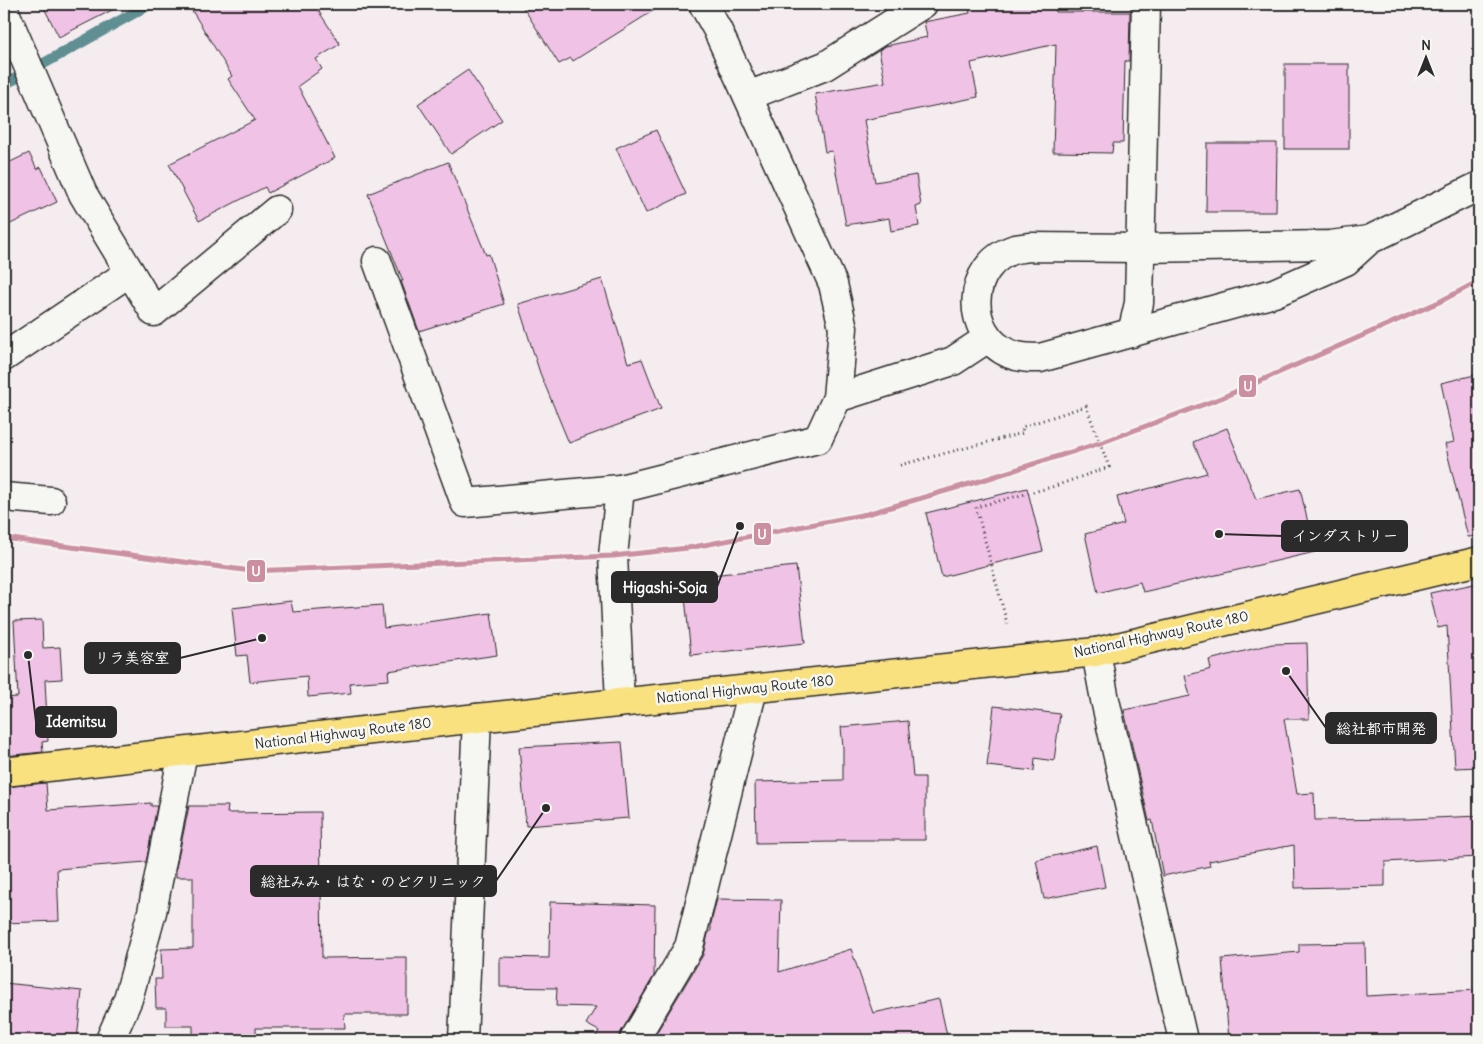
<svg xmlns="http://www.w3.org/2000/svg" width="1483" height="1044" font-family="Delius,'Klee One',sans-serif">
  <rect width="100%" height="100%" fill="#f5ecf0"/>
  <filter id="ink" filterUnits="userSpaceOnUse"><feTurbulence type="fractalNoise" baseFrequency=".02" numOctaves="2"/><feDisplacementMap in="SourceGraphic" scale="10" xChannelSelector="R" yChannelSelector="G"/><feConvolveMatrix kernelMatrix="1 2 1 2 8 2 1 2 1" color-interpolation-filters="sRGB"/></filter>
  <g filter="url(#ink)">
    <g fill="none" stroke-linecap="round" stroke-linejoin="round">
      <polyline stroke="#5e8f93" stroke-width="11" points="4,84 25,74 150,4"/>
    </g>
    <g fill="#f0c2e6" stroke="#2b2b2b">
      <polygon points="42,4 124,4 59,37"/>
      <polygon points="188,4 314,4 340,44 316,59 322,69 298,86 335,158 268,193 265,187 199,221 169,164 255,120 228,79 232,76"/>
      <polygon points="521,4 664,4 573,61 571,58 559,64"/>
      <polygon points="968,4 1054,4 1056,12 1130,12 1129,61 1125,61 1123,143 1113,143 1112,153 1053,152 1056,44 971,63 978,97 864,120 875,182 916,175 921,205 916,207 919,226 891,231 889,218 846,225 832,151 825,152 815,94 885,82 879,50 886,46 927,37 924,22 970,13"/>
      <rect x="1285" y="64" width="64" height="85"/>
      <polygon points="468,70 502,120 451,154 418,104"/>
      <polygon points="656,130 686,194 646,213 616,148"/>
      <polygon points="1207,143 1277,143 1276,212 1206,212"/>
      <polygon points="29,153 37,169 41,167 57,202 4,227 4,165"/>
      <polygon points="448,162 486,255 489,254 504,304 419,331 401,281 403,281 368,194"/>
      <polygon points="602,279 628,363 642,359 661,409 569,443 540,373 518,304"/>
      <polygon points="1479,374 1479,536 1468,537 1445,444 1454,442 1441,383"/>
      <polygon points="1227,428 1256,499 1300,489 1315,552 1143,592 1140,582 1098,593 1085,534 1124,524 1117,497 1207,473 1193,442"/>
      <polygon points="1027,488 1043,551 942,577 926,513"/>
      <polygon points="796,566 805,643 691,655 683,578"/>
      <polygon points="1479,583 1479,767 1455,768 1447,626 1438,628 1430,593"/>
      <polygon points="291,601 293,612 382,605 384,628 491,613 497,655 388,671 389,680 350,683 351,693 308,697 307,676 250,682 247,655 237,656 232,608"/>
      <polygon points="42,620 43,648 60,647 62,679 45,680 48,741 42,742 43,752 4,756 4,698 18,697 14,621"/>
      <polygon points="1307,643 1309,719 1284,719 1297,794 1314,793 1315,820 1410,819 1479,816 1479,857 1385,862 1385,886 1295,888 1294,845 1209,861 1210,866 1163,876 1152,820 1149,821 1124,710 1190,696 1185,676 1211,669 1209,660 1272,644"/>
      <polygon points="994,706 1060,714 1054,761 1035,758 1034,771 987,766"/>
      <polygon points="908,721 913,777 925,777 925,840 837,840 837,842 756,843 755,782 843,780 843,748 841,727"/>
      <polygon points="622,742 629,818 526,826 519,747"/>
      <polygon points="46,783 48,810 151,803 151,806 157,806 146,862 57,869 59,921 4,923 4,787"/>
      <polygon points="189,806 228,806 227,813 320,812 322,958 407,957 407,1014 344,1014 345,1028 256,1028 256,1036 224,1036 224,1040 193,1040 193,1026 166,1026 166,1008 156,1008 155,979 162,979 161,949 193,948 193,877 176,877 176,868"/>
      <polygon points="1097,846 1105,887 1044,899 1036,860"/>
      <polygon points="717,899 781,900 779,972 851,949 873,1013 939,999 948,1040 652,1040 703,955 708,934 711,930 711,923"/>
      <polygon points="550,902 655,905 654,976 621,1032 618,1040 594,1040 599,1031 586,1024 596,1007 556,1006 557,988 500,987 500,957 549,958"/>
      <polygon points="1365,943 1366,996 1478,990 1479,1040 1398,1040 1398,1035 1297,1037 1297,1040 1229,1040 1222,959 1299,952 1299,944"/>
      <polygon points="4,983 82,991 77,1040 4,1040"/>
    </g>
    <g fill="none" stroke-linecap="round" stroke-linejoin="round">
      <g stroke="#2b2b2b" stroke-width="31">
        <g id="minor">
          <polyline points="4,10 83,194 154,312 277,210"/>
          <polyline points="748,96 825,66 923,4"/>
          <path d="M1369 240 1346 261 1274 293 1040 358C1030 358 1020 358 1010 354 963 334 966 264 1015 249 1019 248 1025 248 1030 247L1141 248 1330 245Z"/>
          <polyline points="377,261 465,503 620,489"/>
          <polyline points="1132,333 1139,303 1146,4"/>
          <polyline points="4,357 130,272"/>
          <polyline points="837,398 953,361 988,338"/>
          <polyline points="4,497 51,501"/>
          <polyline points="1096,652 1105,700 1183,1040"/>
          <polyline points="620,702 613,556 620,489 818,439 837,398 843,328 833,284 717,29 703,4"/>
          <polyline points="110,1040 128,999 152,912 183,752"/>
          <polyline points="634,1040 689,947 753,689"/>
        </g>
      </g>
      <g stroke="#2b2b2b" stroke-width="31">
        <g id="tertiary">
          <polyline points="1369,240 1479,186"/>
          <polyline points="463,1040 477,718"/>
        </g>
      </g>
      <g stroke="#2b2b2b" stroke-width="31">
        <polyline id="trunk" points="4,772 477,718 1096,652 1479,561"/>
      </g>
      <polyline stroke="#2b2b2b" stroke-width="3" stroke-dasharray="1 4" stroke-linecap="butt" points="900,465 1023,433 1022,427 1086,406 1109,467 1052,487 976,507 1008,627"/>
      <use href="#minor" stroke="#f6f6f2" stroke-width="28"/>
      <use href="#tertiary" stroke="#f6f6f2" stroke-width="28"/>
      <use href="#trunk" stroke="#fae180" stroke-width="28"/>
      <g stroke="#f6f6f2" stroke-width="9">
        <polyline id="rail-1" points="4,538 251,571 613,556 688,548 867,514 983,480 1103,442 1221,398 1439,302 1479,281"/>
      </g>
      <use href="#rail-1" stroke="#cb8fa1" stroke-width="5"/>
    </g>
  </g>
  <g text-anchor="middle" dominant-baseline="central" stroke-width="5" stroke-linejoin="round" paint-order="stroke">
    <g font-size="14" fill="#2b2b2b" stroke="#f6f6f2">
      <text transform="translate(1161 634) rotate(-12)">National Highway Route 180</text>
      <text transform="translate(745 689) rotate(-6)">National Highway Route 180</text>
      <text transform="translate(343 733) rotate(-7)">National Highway Route 180</text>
    </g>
  </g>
  <path fill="none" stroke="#2b2b2b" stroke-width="2" d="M1219 534L1282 536M740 526L717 587M262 638L180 658M28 655L36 722M1286 671L1326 728M546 808L496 881"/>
  <g fill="#2b2b2b" stroke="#f6f6f2" stroke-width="2">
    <circle cx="1219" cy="534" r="5"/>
    <circle cx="740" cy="526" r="5"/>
    <circle cx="262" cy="638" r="5"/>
    <circle cx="28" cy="655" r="5"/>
    <circle cx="1286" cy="671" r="5"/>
    <circle cx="546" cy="808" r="5"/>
  </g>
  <g fill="#2b2b2b" stroke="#2b2b2b" stroke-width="2">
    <rect x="1282" y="521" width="125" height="30" rx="5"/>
    <rect x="612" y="572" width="105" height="30" rx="5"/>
    <rect x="85" y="643" width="95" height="30" rx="5"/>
    <rect x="36" y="707" width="80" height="30" rx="5"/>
    <rect x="1326" y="713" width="110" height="30" rx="5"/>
    <rect x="251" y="866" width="245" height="30" rx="5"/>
  </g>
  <g font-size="15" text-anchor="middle" font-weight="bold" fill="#fff">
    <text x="1345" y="541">インダストリー</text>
    <text x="665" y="593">Higashi-Soja</text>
    <text x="132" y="663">リラ美容室</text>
    <text x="76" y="727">Idemitsu</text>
    <text x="1381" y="734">総社都市開発</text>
    <text x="373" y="887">総社みみ・はな・のどクリニック</text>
  </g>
  <g stroke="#f6f6f2" stroke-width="2">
    <rect x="1238" y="374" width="19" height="24" rx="5" fill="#cb8fa1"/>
    <rect x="753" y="522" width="19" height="24" rx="5" fill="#cb8fa1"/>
    <rect x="246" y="559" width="20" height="24" rx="5" fill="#cb8fa1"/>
  </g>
  <g font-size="14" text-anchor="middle" font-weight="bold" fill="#fff">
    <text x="1248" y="391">U</text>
    <text x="762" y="539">U</text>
    <text x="256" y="576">U</text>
  </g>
  <rect width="1483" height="1044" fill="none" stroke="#f6f6f2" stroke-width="20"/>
  <rect x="10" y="10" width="1463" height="1024" fill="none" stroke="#2b2b2b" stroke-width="2" filter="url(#ink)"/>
  <g transform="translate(1426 58)" stroke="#f6f6f2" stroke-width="4" paint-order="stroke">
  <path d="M0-4L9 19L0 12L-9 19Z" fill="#2b2b2b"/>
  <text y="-8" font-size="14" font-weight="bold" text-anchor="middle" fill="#2b2b2b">N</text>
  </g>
</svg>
